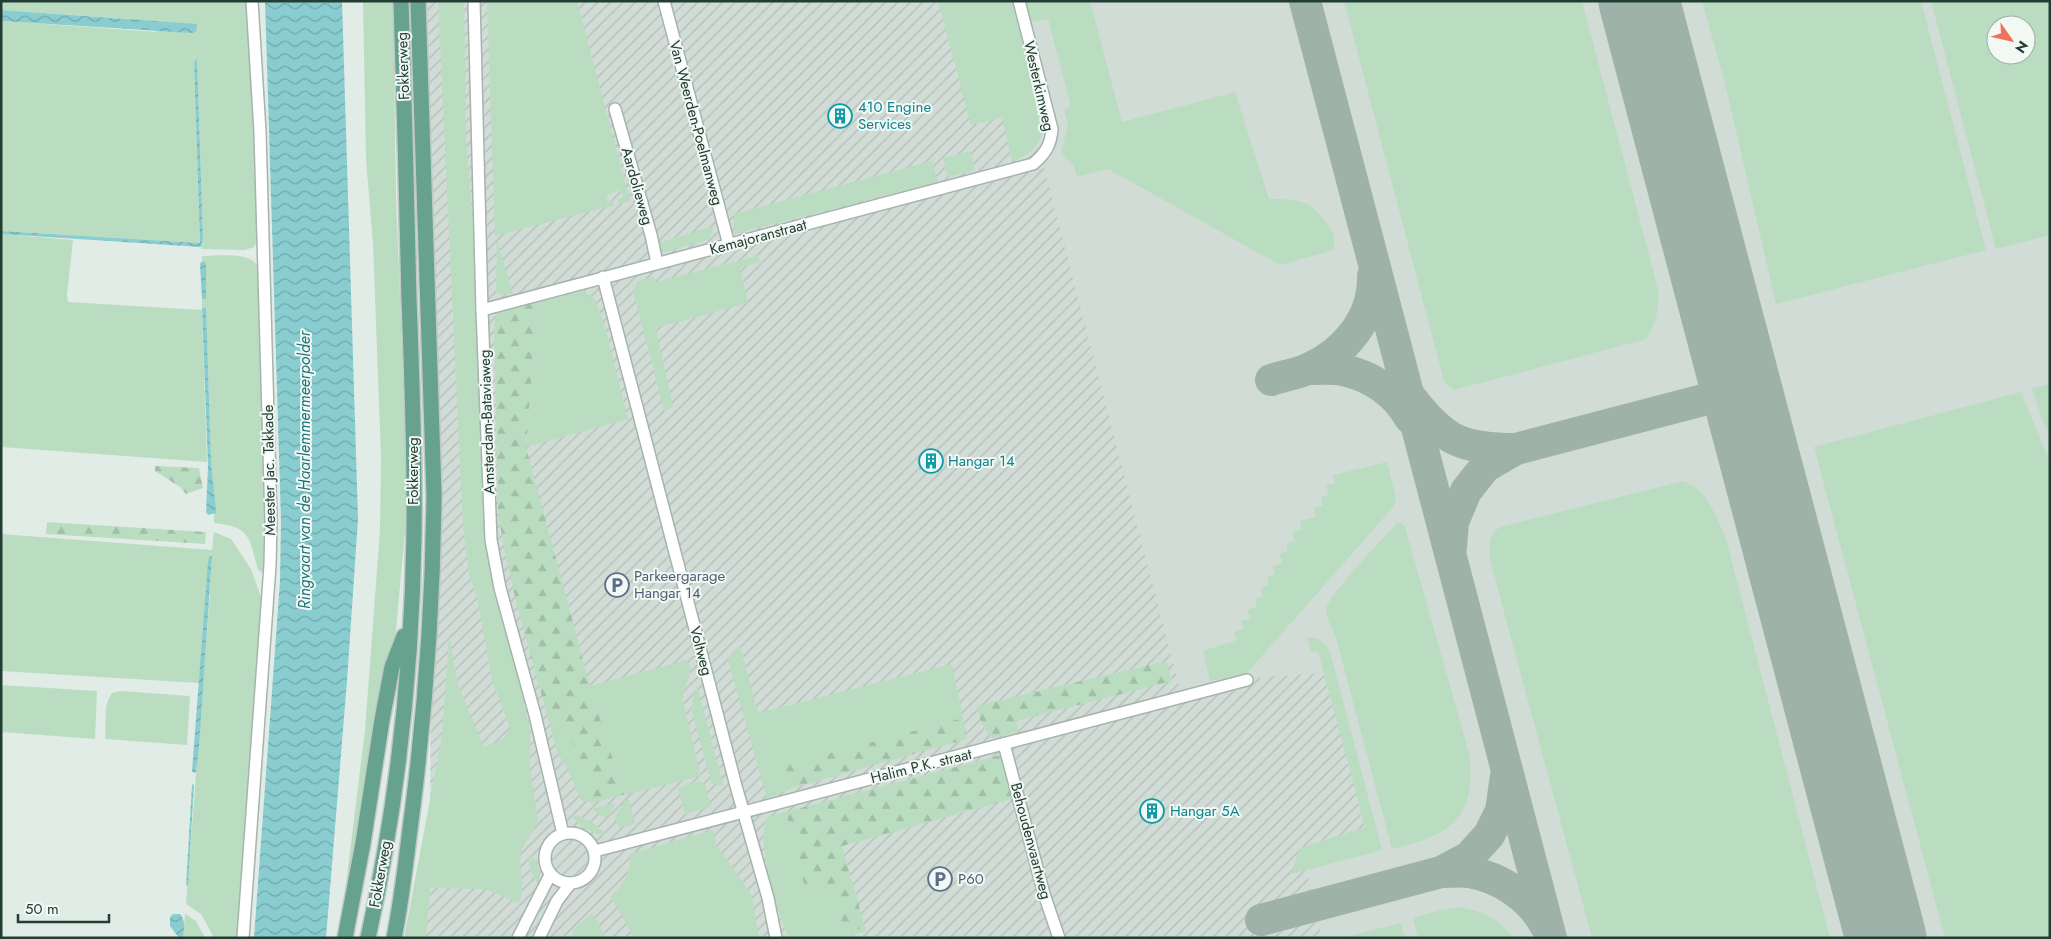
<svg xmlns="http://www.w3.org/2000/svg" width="2051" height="939" font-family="Jost,sans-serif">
  <defs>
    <pattern id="industrial-furrows" width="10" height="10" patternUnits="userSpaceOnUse" patternTransform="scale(1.25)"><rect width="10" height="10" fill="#d0dcd5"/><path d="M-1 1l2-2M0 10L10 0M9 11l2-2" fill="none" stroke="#b2beb7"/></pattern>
    <pattern id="forest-firs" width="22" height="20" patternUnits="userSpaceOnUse" patternTransform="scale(1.25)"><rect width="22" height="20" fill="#baddc1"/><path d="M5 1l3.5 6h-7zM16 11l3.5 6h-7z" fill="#a0bfa6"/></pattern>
    <pattern id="water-waves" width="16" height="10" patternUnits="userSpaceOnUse" patternTransform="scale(1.25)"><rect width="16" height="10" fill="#89cdd1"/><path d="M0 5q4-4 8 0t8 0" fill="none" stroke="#70a8aa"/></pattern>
  </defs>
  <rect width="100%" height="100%" fill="#e2ece6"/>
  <path fill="#d0dcd5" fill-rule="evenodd" d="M451 1H2050V938H500ZM1996 25H2026V55H1996Z"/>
  <polygon fill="url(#industrial-furrows)" points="421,1 1001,1 1182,698 1254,678 1324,673 1365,827 1301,848 1322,938 417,938 430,833 432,443"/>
  <g fill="#baddc1" fill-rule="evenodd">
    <polygon points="1,1 249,1 257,242 254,247 245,250 201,249 203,238 197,59 194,62 200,243 1,231 2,21 157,32 131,19 1,10"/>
    <polygon points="363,1 393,1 396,194 406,457 405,531 396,630 374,729 355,870 343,908 365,730 380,530 381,457 373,244 366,159"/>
    <path d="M438 1H464L466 142 475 247 483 512 489 558 530 729V770L538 818C536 831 524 840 521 853 517 871 528 886 518 903L485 889 430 888 426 938H404L442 736 449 635 458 685 484 747 503 739 510 728 492 681 478 601 469 574 463 526Z"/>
    <polygon points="487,1 577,1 630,201 618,204 617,199 623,197 620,190 606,195 607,201 612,201 614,205 495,236"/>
    <path d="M938 1H1012L1044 125C1041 145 1032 155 1012 161L1002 118 971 125Z"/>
    <path d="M1026 1H1090L1122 122 1235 92 1269 199C1295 199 1309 199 1325 221 1333 230 1336 238 1333 250L1280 265 1108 169 1077 177 1074 166 1061 153 1068 125 1064 109 1071 106 1048 19 1031 22Z"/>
    <path d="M1344 1H1582L1658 289C1659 308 1657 323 1646 339L1454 390 1444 381Z"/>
    <polygon points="1702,1 1921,1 1986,250 1776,304 1724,79"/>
    <path d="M1931 1H2050V235L1996 249ZM1996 25H2026V55H1996Z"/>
    <polygon points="971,151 975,170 948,177 943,158"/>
    <polygon points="932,161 938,182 734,234 734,214"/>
    <polygon points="714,226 709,239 663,253 657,247 661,242"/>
    <polygon points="1,234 73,240 67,295 68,302 202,310 207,462 1,447"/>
    <polygon points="497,239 513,294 501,294 496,291"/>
    <path d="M202 256C218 256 251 251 258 267L265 465 264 570 261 572 258 570C249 537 251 527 214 523 215 502 212 481 211 459 209 409 208 359 206 309L202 308V299L206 298V263L202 261Z"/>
    <polygon points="758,256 760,262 740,268 748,303 656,328 673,407 664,411 633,291 637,282 653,276 655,282"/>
    <polygon points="584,291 596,301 607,334 628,419 526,447 537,302"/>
    <polygon points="2050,384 2050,436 2041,416 2032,388"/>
    <polygon points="2021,392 2050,463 2050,938 1945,938 1814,447"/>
    <polygon points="1387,462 1396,498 1394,506 1246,674 1210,681 1203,651 1237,640 1234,632 1243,629 1241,621 1250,618 1248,610 1257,607 1255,599 1263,596 1260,588 1269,585 1267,577 1275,574 1273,566 1282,563 1280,554 1288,551 1286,544 1294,541 1293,532 1301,530 1300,521 1316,517 1314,508 1323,506 1321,497 1329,495 1326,486 1335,483 1333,475"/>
    <path d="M1683 481C1708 490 1716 517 1726 539L1830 938H1592L1490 560C1489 546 1488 535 1500 527Z"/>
    <path d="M1397 523H1402L1405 527 1470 757C1475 820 1449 836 1392 849L1336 638C1333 629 1325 618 1326 609 1329 594 1384 538 1397 523Z"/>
    <polygon points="214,532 231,539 251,569 262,600 263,620 237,938 214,938 201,914 186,904 210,593 211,557 209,557 206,611 199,683 1,671 1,534 212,550"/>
    <path d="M1307 637C1320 637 1327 643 1331 655L1382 850 1291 874 1300 848 1365 827 1318 651 1311 652Z"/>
    <polygon points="740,647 758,713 952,664 963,718 786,765 792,788 767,799 728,660 734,650"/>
    <polygon points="687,660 691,670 682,698 701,776 624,795 590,686"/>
    <polygon points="1,685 97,691 95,739 1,732"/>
    <polygon points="697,685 723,785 719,786 711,782 691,708"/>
    <polygon points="121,691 190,696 187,745 105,739 106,707 108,700 112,693"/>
    <polygon points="547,714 562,717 595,800 613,797 592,803 581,800 568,770 557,752"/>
    <polygon points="700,781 705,784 711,807 685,814 678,788"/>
    <polygon points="629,799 635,824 618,828 615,817 624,801"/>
    <polygon points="616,803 606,818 591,809"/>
    <path d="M786 812 806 892 828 887 831 888 844 933 865 927 866 931 845 938H789C778 916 755 838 767 817Z"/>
    <path d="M571 815C587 817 595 823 606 835 591 834 579 827 571 815Z"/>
    <path d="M713 830 716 844 752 896 759 938H634L611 897C623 885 631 872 630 854Z"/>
    <path d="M529 856 536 860 540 874 539 885C532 875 528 868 529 856Z"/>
    <path d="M1460 907C1486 912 1496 918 1514 938H1418L1413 918 1437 911Z"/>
    <polygon points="592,913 607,938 571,938 575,928"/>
    <polygon points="185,914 196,921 205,938 183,938"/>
    <polygon points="1401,923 1405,938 1341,938"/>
  </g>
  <g fill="url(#forest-firs)">
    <polygon points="537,302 526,447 590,686 624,795 595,801 562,717 547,714 517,606 505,553 498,513 494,325 497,312"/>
    <polygon points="155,466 199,468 203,488 186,494 180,487 155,471"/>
    <polygon points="47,522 206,532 205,544 46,534"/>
    <polygon points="1166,661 1172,681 1016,721 1019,731 993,738 984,729 976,706"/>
    <polygon points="963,718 967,739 792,788 785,765"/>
    <polygon points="1001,755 1012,799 842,846 865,927 844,933 831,888 827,887 806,892 786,812"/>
  </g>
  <g fill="url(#water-waves)">
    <polygon points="265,1 342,1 358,519 347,681 326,938 254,938 280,581 281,520"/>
    <polygon points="1,10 197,24 196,32 191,33 2,21"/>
    <polygon points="197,59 203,238 201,247 1,234 1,231 200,243 194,62"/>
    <polygon points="202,261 206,263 206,299 202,299 200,264"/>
    <path d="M202 308H206C208 359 209 409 211 459 212 478 215 495 216 513L208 515 206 512 208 466Z"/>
    <polygon points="212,556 199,746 196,772 194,773 192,771 208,562 209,557"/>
    <polygon points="194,784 188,885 186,886 192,785"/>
    <path d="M173 914H180C186 920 184 930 183 938H179L170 926V917Z"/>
  </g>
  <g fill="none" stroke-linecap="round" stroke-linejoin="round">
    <g stroke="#9fb2aa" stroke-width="32">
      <polyline points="1305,1 1551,938"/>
      <path d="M1308 369C1319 369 1332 368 1343 370 1372 376 1396 393 1410 418"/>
      <path d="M1271 380C1283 376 1297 374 1308 369 1345 353 1374 318 1373 276"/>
      <path d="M1411 398C1444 441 1462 449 1516 449L1707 399C1729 388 1729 376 1732 353"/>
      <path d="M1707 399C1729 399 1740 410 1752 427"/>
      <polyline points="1451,547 1453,522 1466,491 1485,467 1516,449"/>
      <path d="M1441 872C1450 872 1460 871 1469 872 1499 877 1531 897 1545 925"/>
      <polyline points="1261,920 1441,872 1469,857 1489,835 1501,811 1506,776"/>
    </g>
    <polyline stroke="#9fb2aa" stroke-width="81" points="1639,1 1886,938"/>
    <g stroke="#a5b4ad" stroke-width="14">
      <g id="minor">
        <polyline points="474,1 482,310 491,540 500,588 535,715 563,834"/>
        <polyline points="664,1 729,245"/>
        <polyline points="615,109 651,235 657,263"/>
        <polyline points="603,277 736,786 768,898 776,938"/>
        <path d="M482 310 1033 164C1045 154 1051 145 1052 129L1019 1"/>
        <polyline points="1004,744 1044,894 1059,938"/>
        <circle cx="570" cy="858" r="25"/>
        <polyline points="595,851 1247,680"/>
        <polyline points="243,938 270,565 271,521 260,132 252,1"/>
        <polyline points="518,938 550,875"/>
        <polyline points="539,938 557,901 570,884"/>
      </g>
    </g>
    <g stroke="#c1c9c6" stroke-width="18">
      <g id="primary">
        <polyline points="345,938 363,843 382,720 392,667 404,636"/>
        <path d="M368 938C397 806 412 669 414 535 415 456 412 377 409 299 407 200 404 100 401 1"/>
        <path d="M394 938C403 894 407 850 413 806 426 702 433 599 434 495L418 1"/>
      </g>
    </g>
    <use href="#minor" stroke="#fff" stroke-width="11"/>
    <use href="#primary" stroke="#66a28d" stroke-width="15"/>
  </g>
  <defs>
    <g id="building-ring" transform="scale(1.25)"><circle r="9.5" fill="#f2f9f5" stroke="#0f9aa8" stroke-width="1.5"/><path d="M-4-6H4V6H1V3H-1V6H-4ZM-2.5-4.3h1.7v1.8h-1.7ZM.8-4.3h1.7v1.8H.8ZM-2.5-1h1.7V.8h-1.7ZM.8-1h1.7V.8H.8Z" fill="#0f9aa8"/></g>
    <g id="parking-ring" transform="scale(1.25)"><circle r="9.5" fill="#f2f9f5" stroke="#5c6f8a" stroke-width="1.5"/><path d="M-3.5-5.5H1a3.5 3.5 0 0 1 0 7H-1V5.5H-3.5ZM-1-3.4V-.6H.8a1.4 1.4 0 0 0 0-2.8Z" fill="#5c6f8a"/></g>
  </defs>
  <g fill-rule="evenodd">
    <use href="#building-ring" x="840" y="116"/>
    <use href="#building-ring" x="931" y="461"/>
    <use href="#parking-ring" x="617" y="585"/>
    <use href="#building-ring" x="1152" y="811"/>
    <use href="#parking-ring" x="940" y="879"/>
  </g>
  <g text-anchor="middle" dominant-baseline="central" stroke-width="4" stroke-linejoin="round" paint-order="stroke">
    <g font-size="15" fill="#223d33" stroke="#f2f9f5">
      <text transform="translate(403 66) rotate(-92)">Fokkerweg</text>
      <text transform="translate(1039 86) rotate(77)">Westerkimweg</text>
      <text transform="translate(696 123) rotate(75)">Van Weerden-Poelmanweg</text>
      <text transform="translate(637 186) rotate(74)">Aardolieweg</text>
      <text transform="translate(758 237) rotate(-15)">Kemajoranstraat</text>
      <text transform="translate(487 422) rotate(-92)">Amsterdam-Bataviaweg</text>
      <text transform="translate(269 470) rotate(-91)">Meester Jac. Takkade</text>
      <text transform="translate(413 471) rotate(-90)">Fokkerweg</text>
      <text transform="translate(701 651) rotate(75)">Voltweg</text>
      <text transform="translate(921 766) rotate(-14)">Halim P.K. straat</text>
      <text transform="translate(1031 841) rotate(75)">Behoudenvaartweg</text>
      <text transform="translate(380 874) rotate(-80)">Fokkerweg</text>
    </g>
    <g font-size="15" fill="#0d838f" stroke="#f2f9f5" text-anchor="start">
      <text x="858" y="107">410 Engine<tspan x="858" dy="17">Services</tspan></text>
      <text x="948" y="461">Hangar 14</text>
      <text x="1170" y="811">Hangar 5A</text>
    </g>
    <g font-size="15" fill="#4e5e75" stroke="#f2f9f5" text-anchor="start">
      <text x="634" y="576">Parkeergarage<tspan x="634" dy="17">Hangar 14</tspan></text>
      <text x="958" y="879">P60</text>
    </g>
    <g font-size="16" font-style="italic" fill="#1c7279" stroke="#f2f9f5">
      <text transform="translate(304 470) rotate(-90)">Ringvaart van de Haarlemmermeerpolder</text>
    </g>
  </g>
  <rect width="2051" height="939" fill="none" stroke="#223d33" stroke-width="5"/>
  <g transform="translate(2011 40) rotate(124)"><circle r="24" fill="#f2f9f5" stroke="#9faea7"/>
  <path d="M0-4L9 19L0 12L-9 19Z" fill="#f2715a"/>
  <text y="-8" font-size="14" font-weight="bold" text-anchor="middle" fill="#223d33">N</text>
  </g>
  <path d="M18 914v8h91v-8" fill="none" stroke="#223d33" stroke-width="2.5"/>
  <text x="25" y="914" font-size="15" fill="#223d33" stroke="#f2f9f5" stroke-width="4" paint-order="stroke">50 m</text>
</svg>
